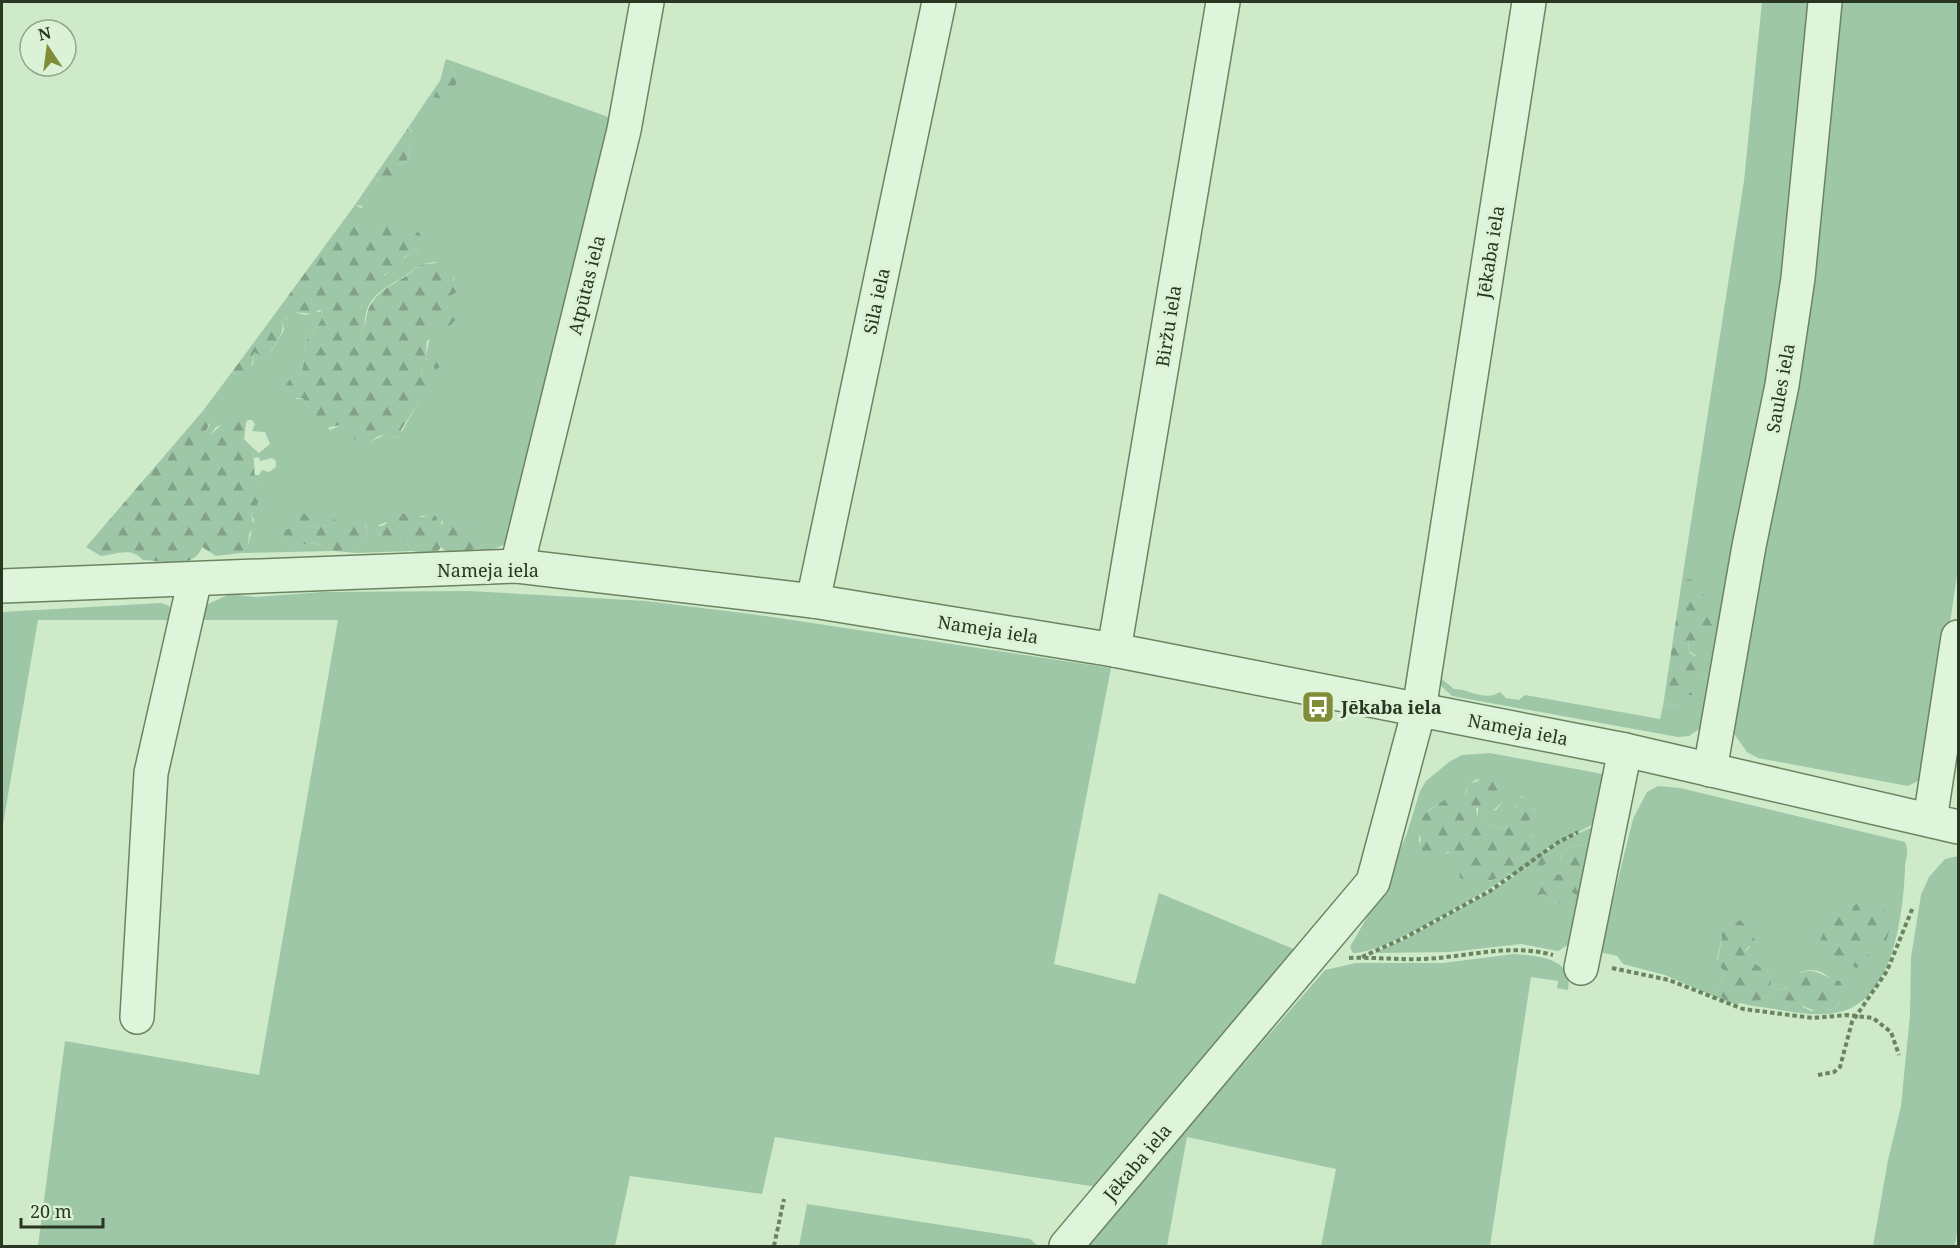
<svg xmlns="http://www.w3.org/2000/svg" width="1960" height="1248" font-family="'Noto Serif',serif">
  <defs>
    <pattern id="forest-firs" width="22" height="20" patternUnits="userSpaceOnUse" patternTransform="scale(1.5)"><rect width="22" height="20" fill="#9ec7a8"/><path d="M5 1l3.5 6h-7zM16 11l3.5 6h-7z" fill="#81a288"/></pattern>
  </defs>
  <rect width="100%" height="100%" fill="#ceeac9"/>
  <g fill="#9ec7a8">
    <path d="M1762 2H1817L1791 265 1704 726 1689 736 1678 737 1452 696 1438 683 1437 675 1454 689C1470 689 1485 702 1500 692L1506 698 1519 700 1525 695 1660 719 1663 706 1681 705 1684 695H1697L1700 681 1709 673 1705 661 1689 651 1688 640H1696L1715 633V614L1709 612 1691 579 1682 580 1744 181Z"/>
    <polygon points="1832,2 1958,2 1958,568 1934,733 1920,780 1908,786 1758,758 1747,752 1732,731"/>
    <path d="M446 59 614 119 514 538C503 546 491 553 477 549L482 544 472 523 442 520 440 527 436 526 429 514 416 518 394 519 379 525V537L388 536 407 543 411 551 357 553 361 548V540L367 535 366 524 359 522 349 526 329 523 322 527 306 526V523L288 528 285 542 328 545 334 551 241 553 248 546 254 520 251 515 263 483 255 479 253 475H259L262 470 269 472 276 467V461L272 458 260 461 259 457 254 458 253 448 259 453 270 444 265 432 252 431 255 424 252 420H247L246 424 236 420 216 427 211 434 206 432 215 414 202 412 232 372 239 375 253 364 254 351 270 354 284 330 282 321 295 312 305 315 322 311C323 324 313 329 307 340 302 352 306 363 301 374L292 377 289 382 296 399 303 398 308 408 330 430 341 425 357 440 368 443 386 434 398 438 417 405 423 366H433L435 361 425 359 434 319 437 317 443 320 449 307 442 306 440 302 452 293 454 278 444 272 440 264 435 262 418 265C403 283 373 286 366 313 364 321 365 329 363 337 361 332 357 325 357 319 357 302 402 252 418 251L420 236 402 228 372 229 363 221 362 206 355 205 374 177 379 182 398 165 407 161 411 142 407 138 412 131 408 128 430 95 434 97 455 76 453 66 445 62Z"/>
    <polygon points="469,591 646,601 758,615 1111,668 1054,964 1135,984 1159,893 1296,950 1097,1187 775,1137 762,1194 630,1176 615,1246 38,1246 65,1041 259,1075 338,620 198,620 206,605 230,594 255,597 323,592"/>
    <polygon points="161,603 169,606 174,620 38,620 2,830 2,612"/>
    <path d="M1490 753 1603 774 1608 779 1603 819 1546 849 1533 836 1523 834 1521 824 1538 811 1534 812 1530 802 1521 796 1505 829 1491 825 1478 817V807L1486 813 1496 810 1503 801 1478 779C1470 782 1466 788 1465 796H1452L1425 812 1419 835V854L1451 853C1462 867 1474 877 1490 881L1507 873 1509 876C1481 894 1382 955 1353 953L1350 947 1387 882 1407 833 1420 791 1426 781 1449 762 1462 755Z"/>
    <path d="M1658 786 1680 788 1905 842C1910 853 1905 858 1905 869 1903 912 1895 989 1849 1009 1821 1021 1782 1009 1753 1006L1765 996 1785 998 1811 1011 1834 1009 1843 999C1834 981 1824 965 1801 972L1784 990 1770 987 1772 976C1764 965 1748 967 1745 952L1750 947 1744 937H1722L1717 959 1725 971 1719 987 1729 1003 1665 975 1623 964 1617 956 1600 952 1633 819 1647 792Z"/>
    <polygon points="1603,822 1597,848 1575,845 1562,853 1560,859 1566,875 1541,885 1522,887 1538,895 1544,894 1553,902 1561,904 1570,891 1587,891 1571,943 1558,951 1521,944 1450,952 1374,953 1406,939 1490,892 1547,855 1547,851 1558,843"/>
    <polygon points="1958,856 1958,1225 1955,1246 1873,1246 1888,1160 1901,1106 1910,1015 1911,957 1921,895 1929,877 1945,859"/>
    <path d="M1514 954C1538 956 1574 958 1568 990L1557 988 1558 981 1531 977 1490 1246H1321L1336 1169 1187 1137 1167 1246H1087L1193 1118 1201 1113 1325 970 1356 963H1443Z"/>
    <polygon points="807,1204 1030,1239 1038,1246 799,1246"/>
  </g>
  <g fill="url(#forest-firs)">
    <path d="M445 62 453 66 455 76 458 79C453 92 445 104 430 95L440 81Z"/>
    <path d="M408 128 414 134 408 138 411 142 407 161 398 165 399 173 394 183C384 184 381 184 374 177Z"/>
    <path d="M355 205 364 209 363 221H370L372 229H380L386 221 402 227 409 223 424 238 425 247 404 257 398 271H389L384 275 383 286C361 303 353 308 362 336 366 326 365 314 371 304 383 284 405 282 418 265L444 262 447 267 444 272 452 274 457 292 440 302 449 307 455 302 464 305 466 318 454 321 449 327 441 326 443 320 435 319 437 331 427 341 425 359 427 360 433 357 442 365 436 370 433 366H423L421 377 432 385 429 391 420 390 417 405 401 430 403 437C397 439 395 436 388 435 377 433 371 443 363 448L341 425 322 429 310 421 308 408 303 398H287C282 387 288 381 296 372L301 374C306 362 302 351 307 340 313 329 324 323 322 311L319 310 313 314 295 312 294 317H287L282 321C285 335 275 342 270 354L260 355 254 352 250 373 239 375 232 372Z"/>
    <path d="M202 412 215 413 214 421 209 424 206 432 211 434 227 420 236 419 246 424 244 439 253 448 255 479 264 483 256 508 251 514 254 527 249 534 248 546 241 553 216 556 202 547C194 570 163 561 143 560 131 547 117 554 101 556L86 547Z"/>
    <path d="M302 511 310 519 307 526 322 527 333 519 349 526 352 521 358 522 360 518 365 521 367 535 361 540V548L357 553 334 551C324 542 307 543 295 546L282 540 285 531 293 525 296 514Z"/>
    <polygon points="432,511 437,518 436,526 443,524 442,520 446,517 472,523 480,530 482,544 477,549 448,553 441,547 436,554 411,551 407,543 393,541 388,536 383,542 376,542 375,538 380,535 378,531 374,532 376,528 386,524 389,517 393,518 396,515 407,513 409,517 423,517"/>
    <polygon points="1691,579 1702,591 1709,611 1715,614 1715,633 1711,640 1701,643 1696,640 1694,644 1688,641 1689,652 1695,656 1705,657 1709,673 1700,681 1702,689 1698,695 1684,695 1682,705 1663,706 1682,580"/>
    <path d="M1486 778 1498 784 1502 788 1503 801 1492 812 1486 813 1478 807 1476 809 1478 817 1491 825 1505 829 1507 827C1501 817 1506 809 1517 807L1516 800 1519 796 1533 802 1532 808 1534 812 1538 811V817L1533 821 1530 820 1521 824 1524 834C1540 837 1550 845 1546 863L1540 868H1525L1521 876 1516 877 1507 873C1496 878 1491 884 1479 878L1471 882 1460 878 1459 863 1452 862 1451 853 1447 852 1438 860 1430 862 1419 854 1418 846 1421 840 1417 828 1425 812C1439 807 1448 791 1465 796L1469 784Z"/>
    <polygon points="1586,844 1591,846 1587,891 1578,896 1570,891 1568,899 1561,904 1553,902 1544,894 1538,895 1535,899 1522,900 1518,896 1522,887 1530,882 1541,885 1553,874 1565,875 1560,860 1562,853 1575,845 1582,846"/>
    <path d="M1858 902 1862 906H1868L1869 912H1874L1880 905 1888 913 1886 919 1892 922 1886 942 1878 945 1873 938 1864 947 1866 953 1871 957 1870 962 1856 968 1851 965 1848 970H1842L1839 967 1831 970 1825 953 1818 945C1826 930 1825 918 1842 908L1851 913 1853 907Z"/>
    <path d="M1740 920 1746 926 1744 936 1751 934 1755 940 1745 951C1748 966 1764 965 1772 976L1770 987 1784 990C1790 986 1789 980 1795 976 1813 963 1825 979 1840 981L1848 998 1840 1002 1834 1009H1827L1822 1014 1803 1006 1799 1009 1790 1005 1785 999 1781 1002 1774 997 1765 996 1753 1006 1740 1003 1736 1005 1722 998 1719 987 1725 971 1717 964 1722 937 1720 931Z"/>
  </g>
  <g fill="none" stroke-linecap="round" stroke-linejoin="round">
    <g stroke="#6b8460" stroke-width="36">
      <g id="minor">
        <polyline points="517,566 624,130 647,2"/>
        <polyline points="2,586 517,566 813,601 1114,650 1625,750 1958,827"/>
        <polyline points="813,601 939,2"/>
        <polyline points="1114,650 1223,2"/>
        <polyline points="1710,770 1749,546 1782,385 1798,278 1825,2"/>
        <polyline points="1930,820 1958,637"/>
        <polyline points="1581,968 1625,750"/>
        <polyline points="137,1017 151,773 195,579"/>
        <polyline points="1066,1246 1373,882 1419,710 1529,2"/>
      </g>
    </g>
    <g stroke="#6b8460" stroke-width="4" stroke-dasharray="4.5 3" stroke-linecap="butt">
      <polyline points="1362,957 1406,937 1490,891 1557,843 1578,832"/>
      <path d="M1349 958C1374 957 1399 960 1424 959 1468 957 1509 943 1553 955"/>
      <polyline points="1612,968 1669,980 1743,1009 1813,1018 1847,1015 1873,1018 1891,1032 1899,1055"/>
      <polyline points="1818,1075 1834,1072 1840,1067 1852,1022 1887,971 1913,907"/>
      <polyline points="774,1246 784,1199"/>
    </g>
    <use href="#minor" stroke="#dff5db" stroke-width="33"/>
  </g>
  <defs>
    <g id="bus-square" transform="scale(1.725)"><rect x="-9" y="-9" width="18" height="18" rx="4" fill="#808c36" stroke="#dbf2d7"/><path d="M-5-6H5V4H4V6H2V4H-2V6H-4V4H-5ZM-3.5-4V0h7V-4ZM-3.5 1.2v1.5H-2V1.2ZM2 1.2v1.5H3.5V1.2Z" fill="#fff"/></g>
  </defs>
  <g fill-rule="evenodd">
    <use href="#bus-square" x="1318" y="707"/>
  </g>
  <g text-anchor="middle" dominant-baseline="central" stroke-width="6" stroke-linejoin="round" paint-order="stroke">
    <g font-size="18" fill="#293621" stroke="#dbf2d7">
      <text transform="translate(1490 252) rotate(-81)">Jēkaba iela</text>
      <text transform="translate(586 285) rotate(-76)">Atpūtas iela</text>
      <text transform="translate(876 301) rotate(-78)">Sila iela</text>
      <text transform="translate(1168 326) rotate(-81)">Biržu iela</text>
      <text transform="translate(1780 388) rotate(-80)">Saules iela</text>
      <text x="488" y="570">Nameja iela</text>
      <text transform="translate(988 629) rotate(9)">Nameja iela</text>
      <text transform="translate(1518 729) rotate(11)">Nameja iela</text>
      <text transform="translate(1137 1162) rotate(-50)">Jēkaba iela</text>
    </g>
    <g font-size="18" font-weight="bold" fill="#293621" stroke="#dbf2d7" text-anchor="start">
      <text x="1341" y="707">Jēkaba iela</text>
    </g>
  </g>
  <rect width="1960" height="1248" fill="none" stroke="#293621" stroke-width="6"/>
  <g transform="translate(48 48) rotate(347)"><circle r="28" fill="#dbf2d7" stroke="#94a78e" stroke-width="1.5"/>
  <path d="M0-4.5L10 22L0 15L-10 22Z" fill="#808c36"/>
  <text y="-9" font-size="16" font-weight="bold" text-anchor="middle" fill="#293621">N</text>
  </g>
  <path d="M21 1218v9h82v-9" fill="none" stroke="#293621" stroke-width="3"/>
  <text x="30" y="1218" font-size="18" fill="#293621" stroke="#dbf2d7" stroke-width="4.5" paint-order="stroke">20 m</text>
</svg>
